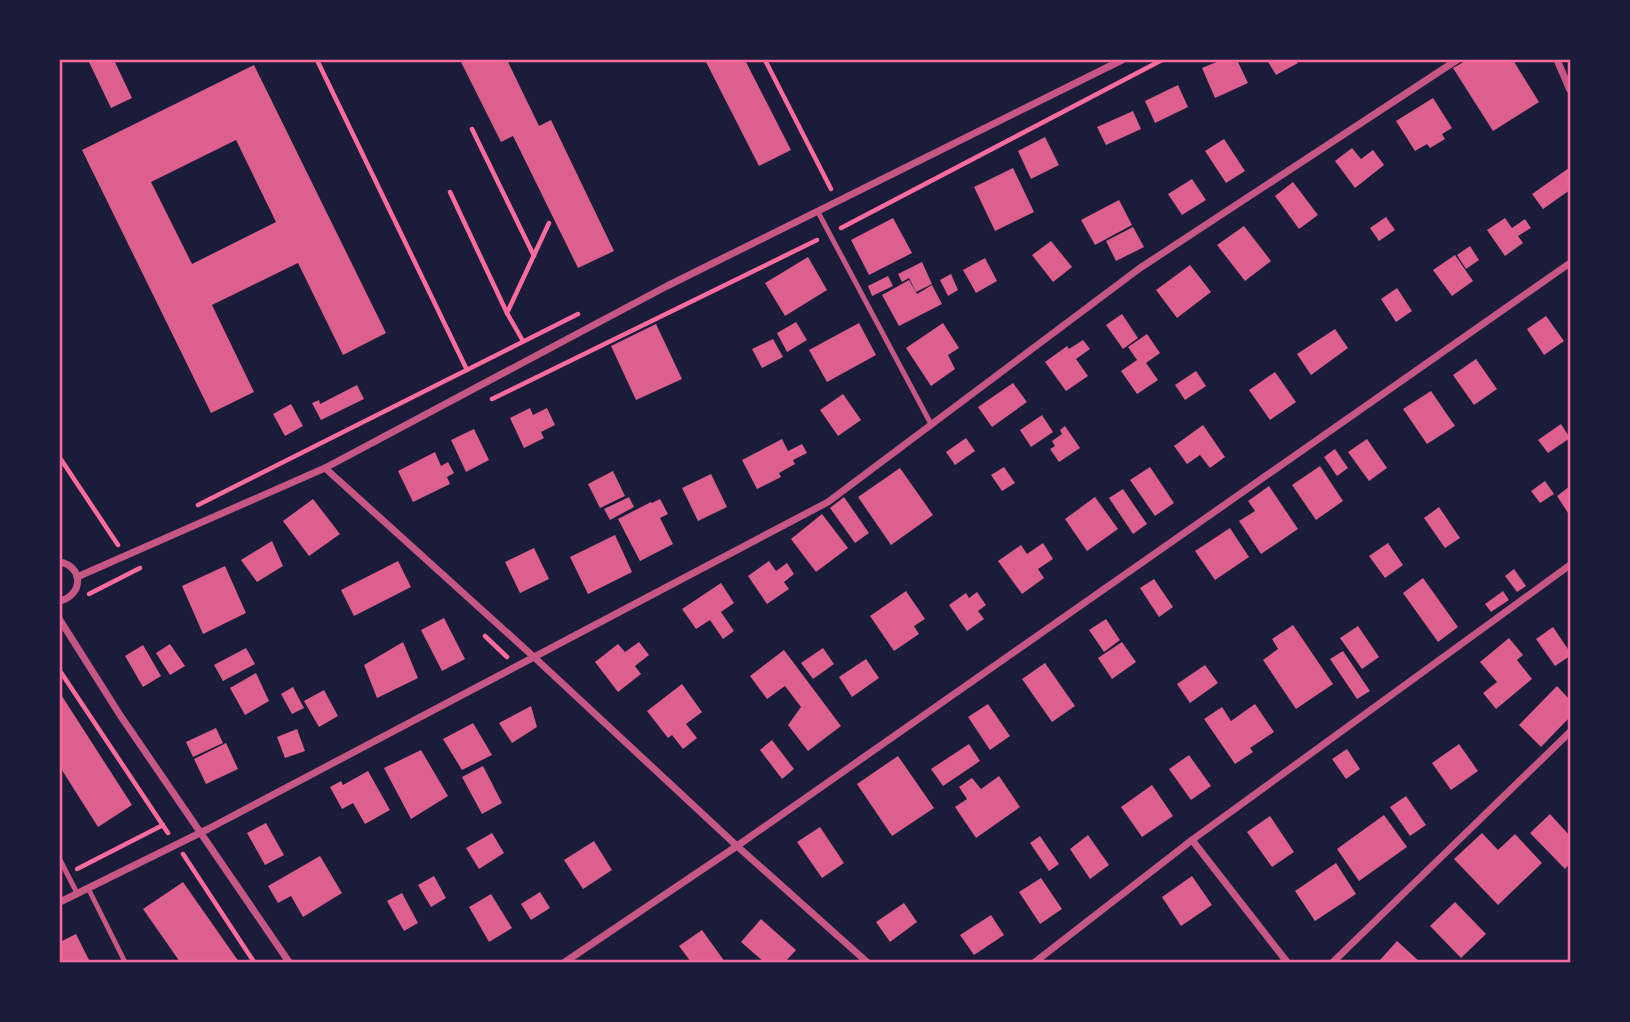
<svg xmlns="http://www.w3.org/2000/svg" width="1630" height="1022" font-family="Raleway,sans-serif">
  <rect width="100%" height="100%" fill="#1b1b3a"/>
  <g fill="#dd5f8e" fill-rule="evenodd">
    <polygon points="88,60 114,60 132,98 111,108"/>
    <polygon points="460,60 507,60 539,126 551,120 614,251 578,268 513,136 501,142"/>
    <polygon points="705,60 745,60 791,150 759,166"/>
    <polygon points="1221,60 1237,60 1248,83 1215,98 1202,68"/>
    <polygon points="1267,60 1296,60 1298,63 1276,75"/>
    <polygon points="1467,60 1513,60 1539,102 1493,131 1453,68"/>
    <path d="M254 65 386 333 343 355 298 263 212 305 254 392 211 413 82 150ZM236 140 276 222 192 264 151 182Z"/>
    <polygon points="1178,85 1188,107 1155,123 1145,101"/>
    <polygon points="1433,98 1452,128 1442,134 1445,139 1430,148 1427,144 1415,151 1396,121"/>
    <polygon points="1133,111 1141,129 1106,145 1097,127"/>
    <polygon points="1045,137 1059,165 1031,179 1018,151"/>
    <polygon points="1224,139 1245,171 1226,183 1205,151"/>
    <polygon points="1352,148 1361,159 1373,150 1384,165 1355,188 1335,161"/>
    <polygon points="1013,168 1034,212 995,231 974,187"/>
    <polygon points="1569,168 1570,171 1570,190 1543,209 1532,194"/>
    <polygon points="1192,179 1206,200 1182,215 1168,194"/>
    <polygon points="1293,182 1318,215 1299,229 1275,196"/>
    <polygon points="1119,200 1132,225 1095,245 1081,220"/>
    <polygon points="1386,217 1395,230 1379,241 1370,228"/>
    <polygon points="893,218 912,253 869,275 851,240"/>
    <polygon points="1505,218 1512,228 1525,219 1531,228 1518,236 1523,243 1505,256 1487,230"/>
    <polygon points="1244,226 1271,261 1245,281 1217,245"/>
    <polygon points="1133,227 1144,247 1116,261 1106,241"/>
    <polygon points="1051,241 1072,267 1053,282 1032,255"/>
    <polygon points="1470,246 1479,260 1466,269 1457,255"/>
    <polygon points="1455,255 1473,281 1452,296 1433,270"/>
    <polygon points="808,257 827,290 785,316 765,283"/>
    <polygon points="985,258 997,281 976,293 963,270"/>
    <polygon points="922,262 932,284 916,292 909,278 902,282 898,274"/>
    <polygon points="1190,265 1211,292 1177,318 1156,290"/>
    <polygon points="951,274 958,290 948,296 940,280"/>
    <polygon points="888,276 893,286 872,296 868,286"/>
    <polygon points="909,280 917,294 932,285 942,304 899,326 882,295"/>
    <polygon points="1397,288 1412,311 1396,322 1381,299"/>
    <polygon points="1122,314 1138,338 1123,349 1106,325"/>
    <polygon points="1546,316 1564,341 1544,355 1527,329"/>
    <polygon points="796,322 807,340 787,352 777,333"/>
    <polygon points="859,323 876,355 827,382 809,350"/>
    <polygon points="943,323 959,348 948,355 955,369 931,386 906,348"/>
    <polygon points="656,324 682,379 636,400 611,346"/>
    <polygon points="1335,329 1348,348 1311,375 1297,354"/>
    <polygon points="1147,334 1160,353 1146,363 1158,380 1137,394 1121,371 1137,360 1128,347"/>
    <polygon points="773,339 783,357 762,368 752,349"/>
    <polygon points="1083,340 1090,349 1076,359 1088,376 1066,391 1045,362 1067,346 1069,349"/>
    <polygon points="1476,359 1497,389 1474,405 1453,375"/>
    <polygon points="1196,371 1206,386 1185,400 1175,385"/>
    <polygon points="1275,372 1296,402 1270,420 1249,390"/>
    <polygon points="1013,383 1027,402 992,427 978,407"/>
    <polygon points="357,385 364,399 321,420 312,403 319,400 320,404"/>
    <polygon points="1431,391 1455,426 1427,444 1403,409"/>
    <polygon points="843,394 861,420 838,436 820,410"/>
    <polygon points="291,404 303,426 285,436 273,414"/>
    <polygon points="530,408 533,415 547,408 555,425 541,432 544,438 524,448 510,418"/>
    <polygon points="1042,415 1053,432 1031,447 1020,430"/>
    <polygon points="1561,424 1570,438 1548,453 1538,440"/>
    <polygon points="1203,425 1225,457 1210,468 1200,455 1187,464 1174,446"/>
    <polygon points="1065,426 1080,448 1059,462 1050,449 1055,446 1052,441 1062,434 1060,430"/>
    <polygon points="474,429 489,460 466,472 451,440"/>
    <polygon points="966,438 975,451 955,465 946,452"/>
    <polygon points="782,439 788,451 802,444 807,453 793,460 795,464 779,473 781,477 757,489 742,460"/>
    <polygon points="1367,439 1387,468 1369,481 1348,452"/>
    <polygon points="1335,449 1348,468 1337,476 1324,457"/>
    <polygon points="435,452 441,466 448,462 454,473 447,477 450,484 413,502 398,471"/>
    <polygon points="1320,466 1343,501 1316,520 1292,485"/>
    <polygon points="1004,467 1015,483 1002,491 991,475"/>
    <polygon points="1150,467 1174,503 1155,516 1130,480"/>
    <polygon points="900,468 933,515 891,545 858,497"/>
    <polygon points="613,471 625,496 600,508 588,484"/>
    <polygon points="711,474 727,507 698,521 682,488"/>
    <polygon points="1545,481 1554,494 1540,503 1531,491"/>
    <polygon points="1269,486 1298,529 1261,554 1239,521 1255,511 1248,501"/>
    <polygon points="1570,486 1570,516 1557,496"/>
    <polygon points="1123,489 1147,524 1133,534 1109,498"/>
    <polygon points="629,497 634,507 610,520 604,509"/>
    <polygon points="844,497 869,533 855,543 830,508"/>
    <polygon points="1095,497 1118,529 1087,551 1065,519"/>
    <polygon points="313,499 340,534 309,556 283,521"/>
    <polygon points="660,499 668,514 660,518 673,544 640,561 618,519 651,502 652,503"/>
    <polygon points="1439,507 1460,538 1445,548 1424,518"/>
    <polygon points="822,514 848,548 816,572 791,539"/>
    <polygon points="1230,528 1249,557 1215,580 1195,551"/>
    <polygon points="615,535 632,572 588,594 570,557"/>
    <polygon points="272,541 283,566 257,582 241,560"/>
    <polygon points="1043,543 1053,559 1038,569 1044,578 1022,594 998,561 1021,545 1027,554"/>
    <polygon points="1388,543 1403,565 1385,578 1369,556"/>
    <polygon points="534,548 549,579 520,593 505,562"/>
    <polygon points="398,561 411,587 354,616 341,590"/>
    <polygon points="769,561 776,571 787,563 794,574 784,582 789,589 767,604 748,576"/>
    <polygon points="225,566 246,613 203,634 182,586"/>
    <polygon points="1514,569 1526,586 1517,592 1505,576"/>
    <polygon points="1423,578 1458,627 1438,642 1403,593"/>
    <polygon points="1154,579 1173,607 1159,617 1140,588"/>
    <polygon points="721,583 734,603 721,612 734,631 723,639 710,620 696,629 682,609"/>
    <polygon points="906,591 925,619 914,626 919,634 894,651 870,616"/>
    <polygon points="1503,591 1509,600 1491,612 1485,604"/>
    <polygon points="977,592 986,605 978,611 984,619 967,631 949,605 966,593 969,598"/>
    <polygon points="444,618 465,659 442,671 421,630"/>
    <polygon points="1106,619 1120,640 1104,652 1089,630"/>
    <polygon points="1293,625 1333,684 1296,709 1263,660 1278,649 1272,639"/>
    <polygon points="1358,626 1379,657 1362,669 1340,638"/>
    <polygon points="1553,627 1570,652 1570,656 1555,666 1536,639"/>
    <polygon points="1509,638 1523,655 1517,660 1532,679 1496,709 1483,693 1497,682 1480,662"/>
    <polygon points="403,642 418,678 377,698 364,665"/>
    <polygon points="639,642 649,655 635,666 641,674 618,692 595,662 618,644 625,652"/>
    <polygon points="1122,642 1136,662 1112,679 1098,658"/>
    <polygon points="170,644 185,666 170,675 156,653"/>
    <polygon points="143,645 161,676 143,687 125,656"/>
    <polygon points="246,648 255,664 223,681 214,665"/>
    <polygon points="823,648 834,664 813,679 801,663"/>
    <polygon points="784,650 841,726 808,751 788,725 801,707 785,686 767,699 750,676"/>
    <polygon points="1343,651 1370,691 1357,699 1330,659"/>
    <polygon points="866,659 879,678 852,697 839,677"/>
    <polygon points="1045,663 1075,706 1052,722 1022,679"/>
    <polygon points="1205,665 1218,683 1190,703 1177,684"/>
    <polygon points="256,673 269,701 245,715 230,688"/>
    <polygon points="682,684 702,712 686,724 697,738 683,749 672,735 668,738 647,711"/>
    <polygon points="1557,686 1570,700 1570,717 1541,747 1519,725"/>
    <polygon points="293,687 304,708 292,714 281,694"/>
    <polygon points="324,690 338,716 319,727 304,701"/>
    <polygon points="60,693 132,805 98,827 60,767"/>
    <polygon points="988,704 1010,736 990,750 968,717"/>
    <polygon points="1255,704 1274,732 1250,748 1253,752 1235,764 1204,719 1222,707 1231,721"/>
    <polygon points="531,706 537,727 512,743 499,723"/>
    <polygon points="473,723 492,755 462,770 443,739"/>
    <polygon points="216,728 223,743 193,757 186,742"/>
    <polygon points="297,729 305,751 285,758 277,737"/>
    <polygon points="772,740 794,769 782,779 760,750"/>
    <polygon points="226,743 238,769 206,784 194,759"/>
    <polygon points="969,744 980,761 943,786 931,769"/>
    <polygon points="1459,744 1478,771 1451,790 1432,763"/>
    <polygon points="1347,749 1360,769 1346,779 1332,759"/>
    <polygon points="421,750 448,796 411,819 384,768"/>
    <polygon points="1189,755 1211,786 1191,800 1169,769"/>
    <polygon points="898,756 934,808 892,836 857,784"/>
    <polygon points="483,766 502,803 482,814 462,777"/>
    <polygon points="368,771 390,810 365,824 353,803 342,809 330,787 341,781 343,785"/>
    <polygon points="999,776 1020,807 976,838 955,807 967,799 959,787 972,778 981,789"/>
    <polygon points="1152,785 1173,816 1142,837 1121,807"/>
    <polygon points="1406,796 1426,825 1410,836 1390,807"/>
    <polygon points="1550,814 1570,836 1570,863 1565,869 1530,833"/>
    <polygon points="1384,815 1407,847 1359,881 1337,849"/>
    <polygon points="1270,816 1294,852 1272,867 1247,832"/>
    <polygon points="266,823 284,855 265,865 247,833"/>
    <polygon points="820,827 844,863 822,878 797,842"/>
    <polygon points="492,833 504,853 479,869 466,848"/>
    <polygon points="1482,833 1498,850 1515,834 1542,863 1498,905 1454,859"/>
    <polygon points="1088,835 1109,865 1090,879 1070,849"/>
    <polygon points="1040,836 1059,864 1049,871 1030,843"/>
    <polygon points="594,841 612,870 583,889 564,860"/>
    <polygon points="320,856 342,893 303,917 291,896 278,903 268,886"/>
    <polygon points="1336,863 1356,894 1315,921 1295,891"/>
    <polygon points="434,876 446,898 431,907 418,885"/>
    <polygon points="1192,876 1212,905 1181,926 1162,897"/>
    <polygon points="1041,878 1062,909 1040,924 1019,892"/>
    <polygon points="183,882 239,962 180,962 143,909"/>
    <polygon points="540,892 550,908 531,920 521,904"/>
    <polygon points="402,893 418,923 404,931 387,901"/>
    <polygon points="491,894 512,928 489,942 469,907"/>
    <polygon points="1455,902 1486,934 1461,958 1430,926"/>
    <polygon points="904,903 917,922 890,942 876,922"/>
    <polygon points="991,915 1004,935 974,955 960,935"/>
    <polygon points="761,919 796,950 785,962 764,962 741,942"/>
    <polygon points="702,930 725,962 691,962 679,946"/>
    <polygon points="76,934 90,962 60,962 60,942"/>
    <polygon points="1397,941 1420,962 1382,962 1380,960"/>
  </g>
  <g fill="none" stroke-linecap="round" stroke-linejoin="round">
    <g stroke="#ff6b9d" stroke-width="4.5">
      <polyline points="317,60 467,370"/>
      <polyline points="765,60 831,189"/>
      <polyline points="472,129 534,256"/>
      <polyline points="450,192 507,313"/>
      <polyline points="841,228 1162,60"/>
      <polyline points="523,341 507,313 549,223"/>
      <polyline points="492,399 817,240"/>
      <polyline points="60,458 118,545"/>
      <polyline points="198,505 578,314"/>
      <polyline points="89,594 140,568"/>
      <polyline points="485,636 507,657"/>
      <polyline points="60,671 168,833"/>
      <polyline points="183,854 254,962"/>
      <polyline points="77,869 163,825"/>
    </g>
    <g stroke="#c65784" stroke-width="5">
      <polyline points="818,212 931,424"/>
      <polyline points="60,860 77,893"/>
      <polyline points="88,888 125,962"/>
    </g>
    <g stroke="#c65784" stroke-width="7">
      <polyline points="1557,60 1570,90"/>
      <polyline points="325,468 535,658 737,846 867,962"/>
      <path d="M60 562C84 567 83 595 60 601"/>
      <polyline points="77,577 325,468 667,286 1122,60"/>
      <polyline points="60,620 120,715 289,962"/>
      <polyline points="1192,840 1287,962"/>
      <polyline points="60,902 208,829 828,502 1140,268 1457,60"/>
      <polyline points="565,962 737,846 1570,263"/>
      <polyline points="1035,962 1192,840 1570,565"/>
      <polyline points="1333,962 1570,732"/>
    </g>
  </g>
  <rect width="1630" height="1022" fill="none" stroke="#1b1b3a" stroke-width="122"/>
  <rect x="61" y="61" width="1508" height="900" fill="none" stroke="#ff6b9d" stroke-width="2.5"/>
</svg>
